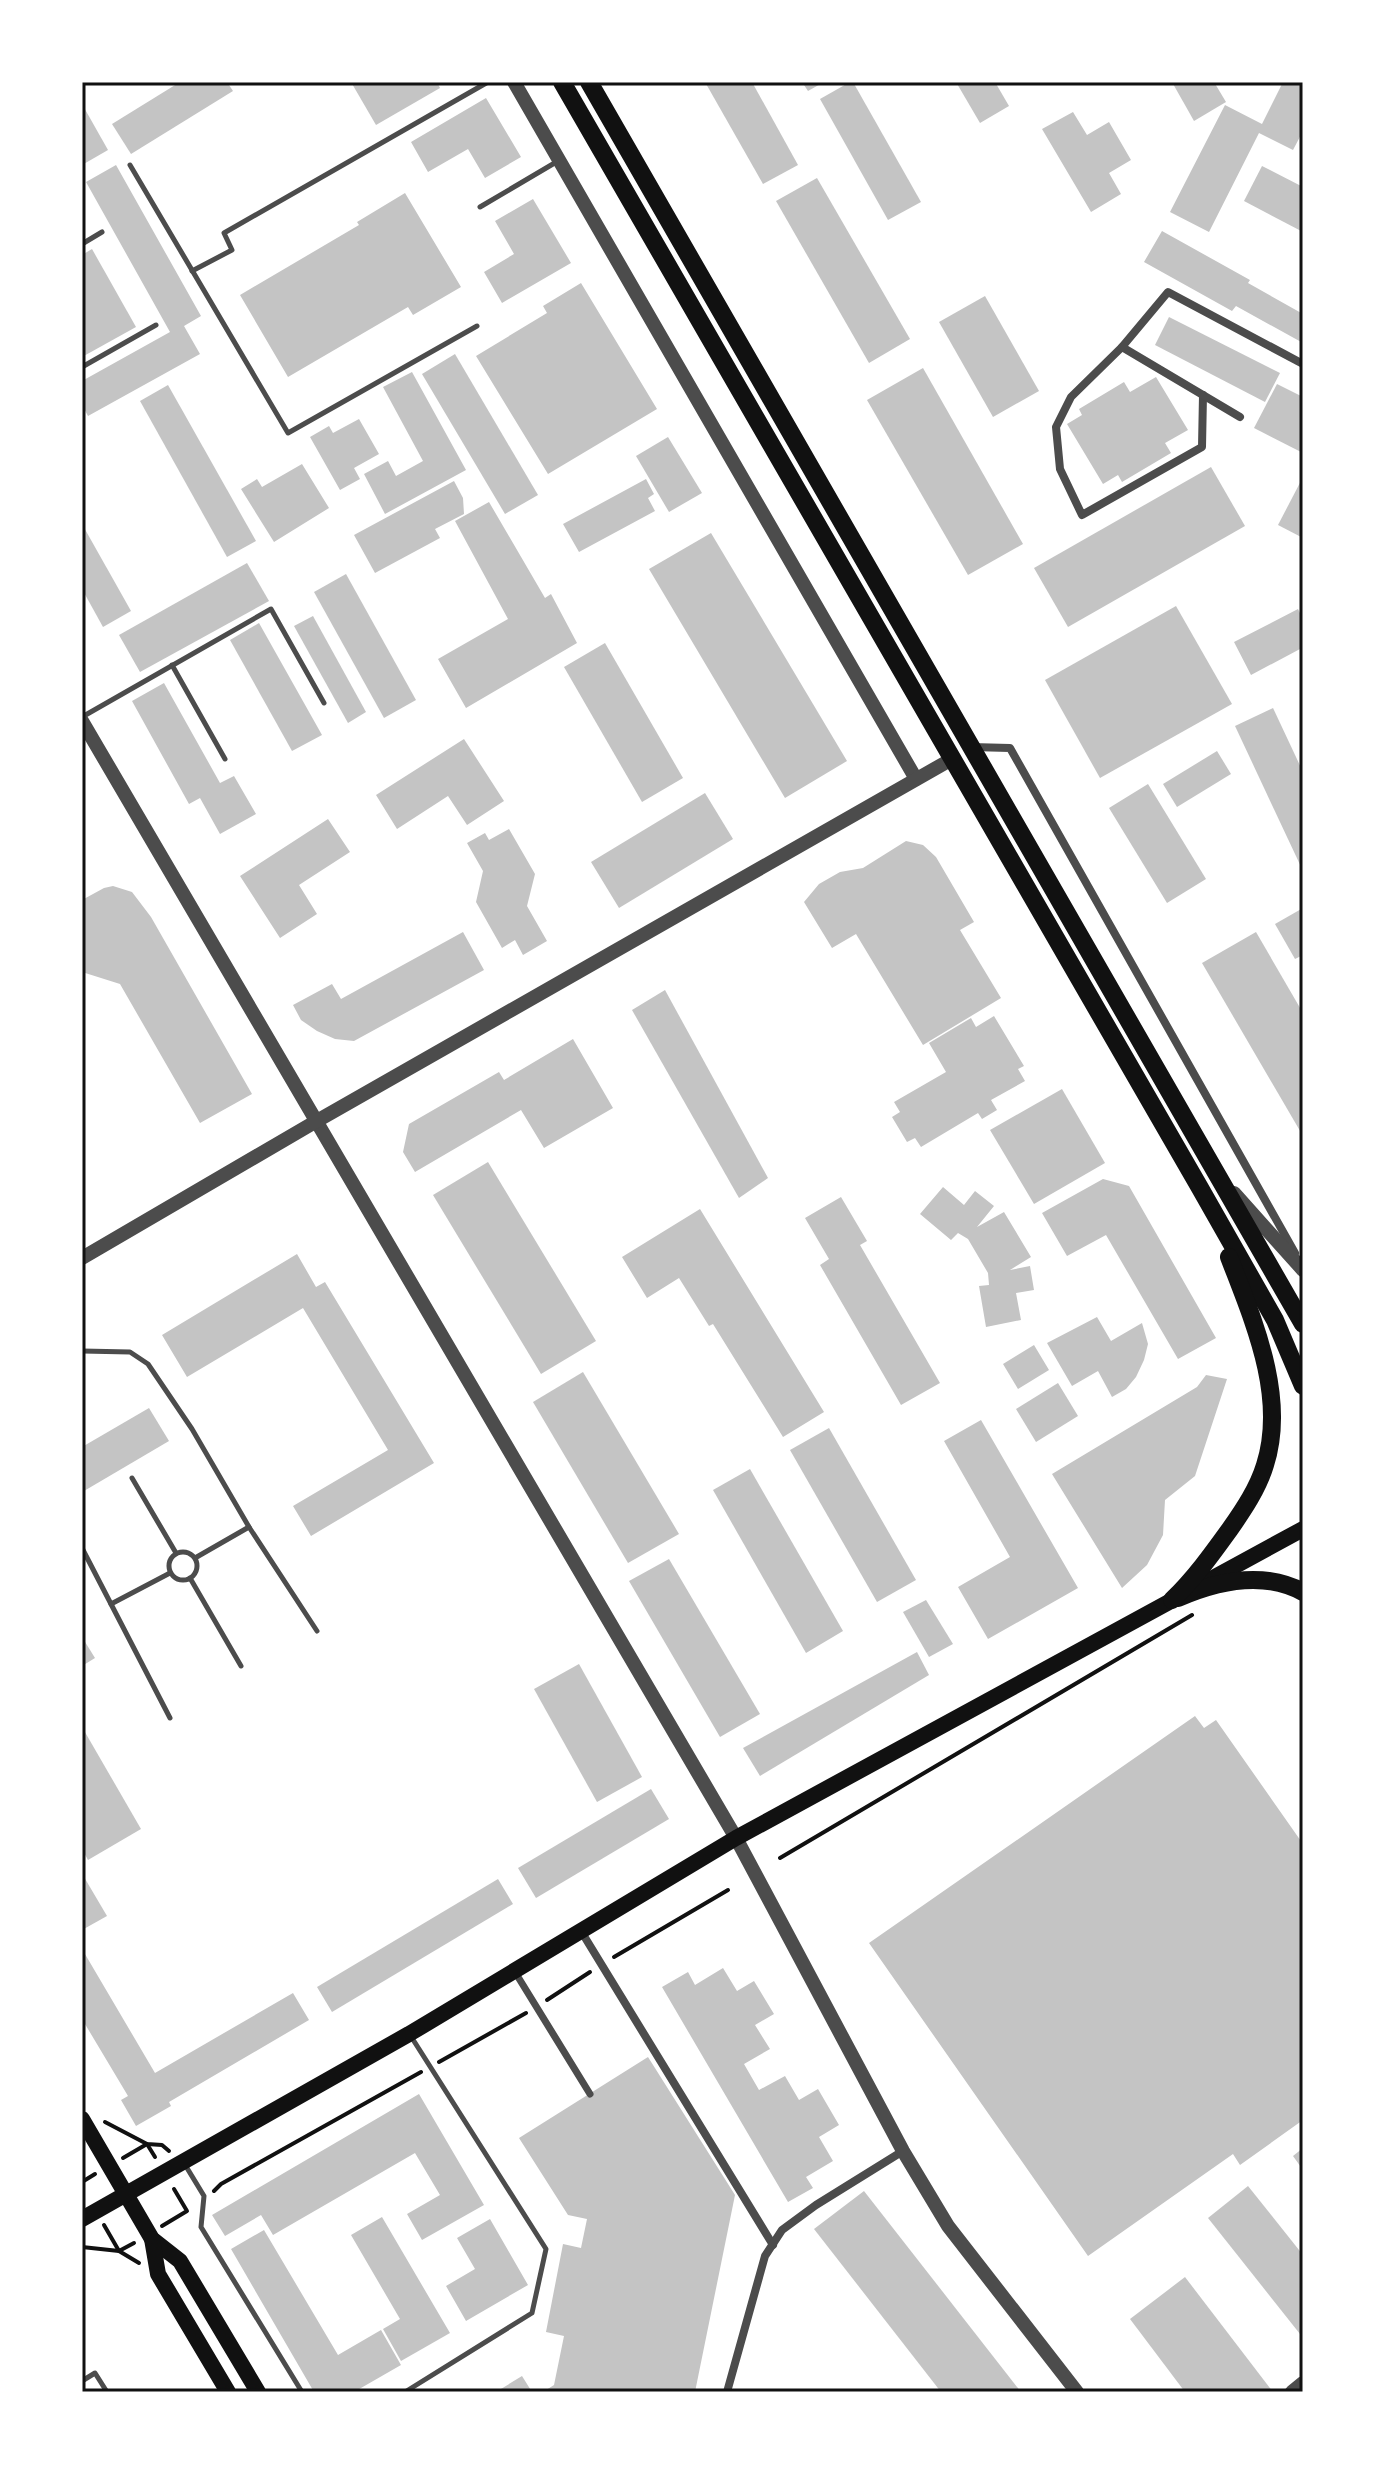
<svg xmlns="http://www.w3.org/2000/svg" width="1385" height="2474" font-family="Montserrat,sans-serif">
  <rect width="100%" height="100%" fill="#fff"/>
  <g fill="#c4c4c4">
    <polygon points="180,82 227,82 233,91 131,154 112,124"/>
    <polygon points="351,82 437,82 440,88 376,125"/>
    <polygon points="705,82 752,82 798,165 763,184"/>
    <polygon points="802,82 824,82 808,91"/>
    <polygon points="850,82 853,82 921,202 888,220 820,99"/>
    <polygon points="956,82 995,82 1009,106 980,123"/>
    <polygon points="1172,82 1214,82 1226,102 1194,121"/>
    <polygon points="1283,82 1303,82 1303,131 1293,150 1259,133 1209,232 1170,212 1225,105 1262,124"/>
    <polygon points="486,98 521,157 485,178 468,149 428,172 411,142"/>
    <polygon points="82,104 108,150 82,165"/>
    <polygon points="1073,112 1087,135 1109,122 1131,160 1109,173 1121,194 1091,212 1042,129"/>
    <polygon points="116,165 201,316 184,326 200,354 88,416 82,405 82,381 170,332 86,182"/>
    <polygon points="1262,166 1303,187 1303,232 1244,201"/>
    <polygon points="817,178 910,339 869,363 776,201"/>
    <polygon points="405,193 461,287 413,315 408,307 288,377 240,295 359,225 357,222"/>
    <polygon points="533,199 571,263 502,303 484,272 514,254 495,221"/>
    <polygon points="1162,231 1250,280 1248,283 1303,314 1303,343 1236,306 1232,311 1144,262"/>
    <polygon points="92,249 136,327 82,357 82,255"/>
    <polygon points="581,283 657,409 548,474 476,356 547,313 543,306"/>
    <polygon points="985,296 1039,391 993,417 939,322"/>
    <polygon points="1169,317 1280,373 1265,402 1155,345"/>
    <polygon points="455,354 538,495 505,514 422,374"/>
    <polygon points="923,368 1023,544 968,575 867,400"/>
    <polygon points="412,372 466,470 385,514 364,474 388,461 396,476 423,461 383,387"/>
    <polygon points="1156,377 1188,430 1165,443 1171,453 1122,482 1118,475 1103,484 1067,424 1082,415 1079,409 1124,382 1130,392"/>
    <polygon points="1277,384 1303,397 1303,453 1254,428"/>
    <polygon points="168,385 256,541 227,557 140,401"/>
    <polygon points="359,419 379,454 354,468 360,479 340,490 310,437 329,426 333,433"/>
    <polygon points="668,437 702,493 669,512 636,456"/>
    <polygon points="302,464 329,508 274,542 241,489 257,479 262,487"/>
    <polygon points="1211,467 1245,526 1068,627 1034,568"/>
    <polygon points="1303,477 1303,538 1278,525"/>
    <polygon points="646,479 654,494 648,498 655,511 579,552 563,524"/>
    <polygon points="454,481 463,498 464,514 435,529 440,538 375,573 354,535"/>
    <polygon points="489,502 545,598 551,594 577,643 466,708 438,659 508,619 455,521"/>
    <polygon points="82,524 131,611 103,627 82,589"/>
    <polygon points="711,533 847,761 785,798 649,569"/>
    <polygon points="247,563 269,601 140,672 119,635"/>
    <polygon points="346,574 416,700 384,718 314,592"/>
    <polygon points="1176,606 1232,704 1100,778 1045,680"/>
    <polygon points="1298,609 1303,619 1303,655 1300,649 1251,675 1234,642"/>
    <polygon points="313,616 366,712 348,723 294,626"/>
    <polygon points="259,623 322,735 292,751 230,640"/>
    <polygon points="605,643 683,778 642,802 564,667"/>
    <polygon points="164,683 220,783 234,776 256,814 220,834 200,798 189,804 132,701"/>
    <polygon points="1273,708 1303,772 1303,871 1235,726"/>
    <polygon points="464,739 504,801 467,825 448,796 397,829 376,795"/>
    <polygon points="1217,751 1231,774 1177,807 1163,784"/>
    <polygon points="1148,784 1206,879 1167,903 1109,808"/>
    <polygon points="705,793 733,839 619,908 591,862"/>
    <polygon points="328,819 350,852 299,885 317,914 280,938 240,876"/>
    <polygon points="509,829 535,874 527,906 547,941 523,955 515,940 502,948 476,902 483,871 467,843 485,833 489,840"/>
    <polygon points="906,841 923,845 936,857 974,922 960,930 1001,998 923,1045 856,934 832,948 804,902 819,884 840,872 863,868"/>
    <polygon points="113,886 132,892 151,917 252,1094 200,1123 120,984 82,972 82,900 104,888"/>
    <polygon points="1303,908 1303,955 1295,959 1275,924"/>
    <polygon points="463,932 484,970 354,1041 335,1039 317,1031 301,1020 293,1005 332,984 341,999"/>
    <polygon points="1256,932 1303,1013 1303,1136 1202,963"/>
    <polygon points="665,990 768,1178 739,1198 632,1010"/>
    <polygon points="994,1016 1024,1066 1018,1069 1025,1081 991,1100 997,1110 982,1119 978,1113 921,1147 915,1138 907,1142 892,1117 900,1112 894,1102 946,1072 929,1043 971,1018 976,1027"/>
    <polygon points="573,1039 613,1108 544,1148 521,1110 415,1172 403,1152 409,1124 499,1072 504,1080"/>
    <polygon points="1062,1089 1105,1163 1034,1204 990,1130"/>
    <polygon points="488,1162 596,1341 541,1374 433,1195"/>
    <polygon points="1103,1179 1129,1186 1216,1338 1178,1359 1106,1235 1067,1256 1042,1213"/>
    <polygon points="943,1187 964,1205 975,1191 994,1206 977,1227 1004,1212 1031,1257 1010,1270 1030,1266 1034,1290 1016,1293 1021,1320 986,1327 979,1286 989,1285 988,1273 968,1239 958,1233 951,1240 920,1214"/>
    <polygon points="841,1197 867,1241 860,1245 940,1383 901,1405 820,1265 829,1259 805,1218"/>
    <polygon points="700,1209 824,1412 783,1437 713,1324 709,1326 679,1278 647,1298 622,1257"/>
    <polygon points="297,1254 316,1287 325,1282 434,1463 311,1536 293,1506 388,1450 303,1308 187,1377 162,1335"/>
    <polygon points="1097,1317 1111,1341 1142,1323 1148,1344 1144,1360 1136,1377 1126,1389 1112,1397 1098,1371 1072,1386 1047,1343"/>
    <polygon points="1034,1345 1049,1370 1018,1389 1003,1364"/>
    <polygon points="583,1372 679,1534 628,1563 533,1402"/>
    <polygon points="1206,1375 1227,1379 1195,1476 1165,1500 1163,1535 1147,1565 1122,1588 1052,1474 1197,1387"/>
    <polygon points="1058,1383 1078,1416 1036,1442 1016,1409"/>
    <polygon points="149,1408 169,1441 84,1491 82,1487 82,1447"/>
    <polygon points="981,1420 1078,1588 988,1639 958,1587 1010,1557 944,1441"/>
    <polygon points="829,1428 916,1580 877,1602 790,1450"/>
    <polygon points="750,1469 843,1631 806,1653 713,1490"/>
    <polygon points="669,1559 760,1714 720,1737 629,1581"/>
    <polygon points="926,1600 953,1644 929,1657 903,1612"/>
    <polygon points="82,1637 95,1658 82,1666"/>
    <polygon points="917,1652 929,1675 760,1776 743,1748"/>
    <polygon points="579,1664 642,1777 597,1802 534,1689"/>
    <polygon points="1195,1716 1204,1728 1216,1720 1303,1844 1303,2120 1240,2165 1233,2154 1088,2256 869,1943"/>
    <polygon points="82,1727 141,1829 88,1860 82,1849"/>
    <polygon points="651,1789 669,1819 536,1898 518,1868"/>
    <polygon points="84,1877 107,1916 82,1930 82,1878"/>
    <polygon points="498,1879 513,1904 332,2012 317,1987"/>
    <polygon points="82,1949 155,2073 293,1993 309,2020 169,2102 171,2106 136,2126 121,2100 128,2096 82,2019"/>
    <polygon points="723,1968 737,1991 754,1981 774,2014 755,2025 770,2049 744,2064 759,2090 785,2076 799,2100 818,2089 839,2125 819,2137 833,2161 806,2177 813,2188 788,2202 662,1987 688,1972 695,1985"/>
    <polygon points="648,2057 735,2195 695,2392 543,2392 554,2385 564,2336 546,2332 563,2244 581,2248 587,2219 568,2215 519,2138"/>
    <polygon points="419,2094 484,2205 422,2240 407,2214 440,2195 415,2153 273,2235 261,2215 225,2236 212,2215"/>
    <polygon points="1303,2148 1303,2170 1293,2156"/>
    <polygon points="1248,2186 1303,2255 1303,2331 1300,2334 1208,2218"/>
    <polygon points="864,2191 1021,2392 941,2392 814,2229"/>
    <polygon points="382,2217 450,2333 401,2361 383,2329 400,2319 351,2235"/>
    <polygon points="490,2219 528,2285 466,2321 446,2286 475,2269 457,2238"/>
    <polygon points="264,2230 338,2355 381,2330 401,2365 354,2392 314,2392 231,2249"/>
    <polygon points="1185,2277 1273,2392 1185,2392 1130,2319"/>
    <polygon points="522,2376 532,2392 496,2392"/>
  </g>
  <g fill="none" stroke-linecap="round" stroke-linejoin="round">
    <g stroke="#111" stroke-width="4">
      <polyline points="780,1858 1192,1615"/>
      <polyline points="614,1957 728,1890"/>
      <polyline points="547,2000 590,1972"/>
      <polyline points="439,2062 526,2013"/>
      <polyline points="105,2122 147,2144 162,2145 169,2151"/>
      <polyline points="123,2158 147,2144 155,2157"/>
      <polyline points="82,2182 95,2174"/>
      <polyline points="214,2191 221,2184 421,2072"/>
      <polyline points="104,2225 119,2251 134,2243"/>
      <polyline points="162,2226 187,2211 174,2189"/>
      <polyline points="82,2247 119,2251 139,2263"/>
    </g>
    <g stroke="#4c4c4c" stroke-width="5">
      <polyline points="130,165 288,433 477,326"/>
      <polyline points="480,207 558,161"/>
      <polyline points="82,244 102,232"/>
      <polyline points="192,271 232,250 224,233 488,82"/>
      <polyline points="82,367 156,325"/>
      <polyline points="172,665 225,759"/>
      <polyline points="82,717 271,609 324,703"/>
      <polyline points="82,1351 130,1352 148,1364 192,1429 249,1527 317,1631"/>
      <polyline points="132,1478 176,1553"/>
      <polyline points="82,1548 170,1718"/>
      <circle cx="183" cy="1566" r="14"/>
      <polyline points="195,1558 249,1527"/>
      <polyline points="190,1578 241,1666"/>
      <polyline points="111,1604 170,1573"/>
      <polyline points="184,2163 204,2196 201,2227 302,2392"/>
      <polyline points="82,2381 95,2373 107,2392"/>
      <polyline points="405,2392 532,2313 546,2249 412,2038"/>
    </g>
    <polyline stroke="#4c4c4c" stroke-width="7" points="515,1972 590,2094"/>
    <g stroke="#4c4c4c" stroke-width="8">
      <polyline points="1122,347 1071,397 1056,427 1060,469 1082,515 1202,447 1203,395"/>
      <polyline points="1240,417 1122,347 1168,292 1303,364"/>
      <polyline points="971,747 1010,748 1295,1253"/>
      <polyline points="581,1931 773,2245"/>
      <polyline points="727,2392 765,2256 782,2230 816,2205 903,2151"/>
    </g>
    <g stroke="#4c4c4c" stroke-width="14">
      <polyline points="514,82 916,779"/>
      <polyline points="82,721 736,1838 903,2151 948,2226 1077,2392"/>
      <polyline points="1234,1193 1303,1270"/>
      <polyline points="82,1258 315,1122 952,759"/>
      <polyline points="1292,2392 1303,2383"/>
    </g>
    <g stroke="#111" stroke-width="16">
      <polyline points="82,2119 152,2239 180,2261 258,2392"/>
      <polyline points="82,2219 409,2034 736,1838 1303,1529"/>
      <polyline points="152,2239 158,2274 228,2392"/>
    </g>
    <g stroke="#111" stroke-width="18">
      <polyline points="562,82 1200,1188 1275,1320 1303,1386"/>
      <polyline points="589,82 1303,1324"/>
      <path d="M1178 1598C1217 1581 1264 1571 1303 1592"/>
      <path d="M1172 1600C1194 1579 1212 1554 1230 1529 1244 1509 1258 1488 1265 1465 1287 1396 1253 1320 1229 1257"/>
    </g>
  </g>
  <rect width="1385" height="2474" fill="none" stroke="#ffffff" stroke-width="168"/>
  <rect x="84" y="84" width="1217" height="2306" fill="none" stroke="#111" stroke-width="3"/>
</svg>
